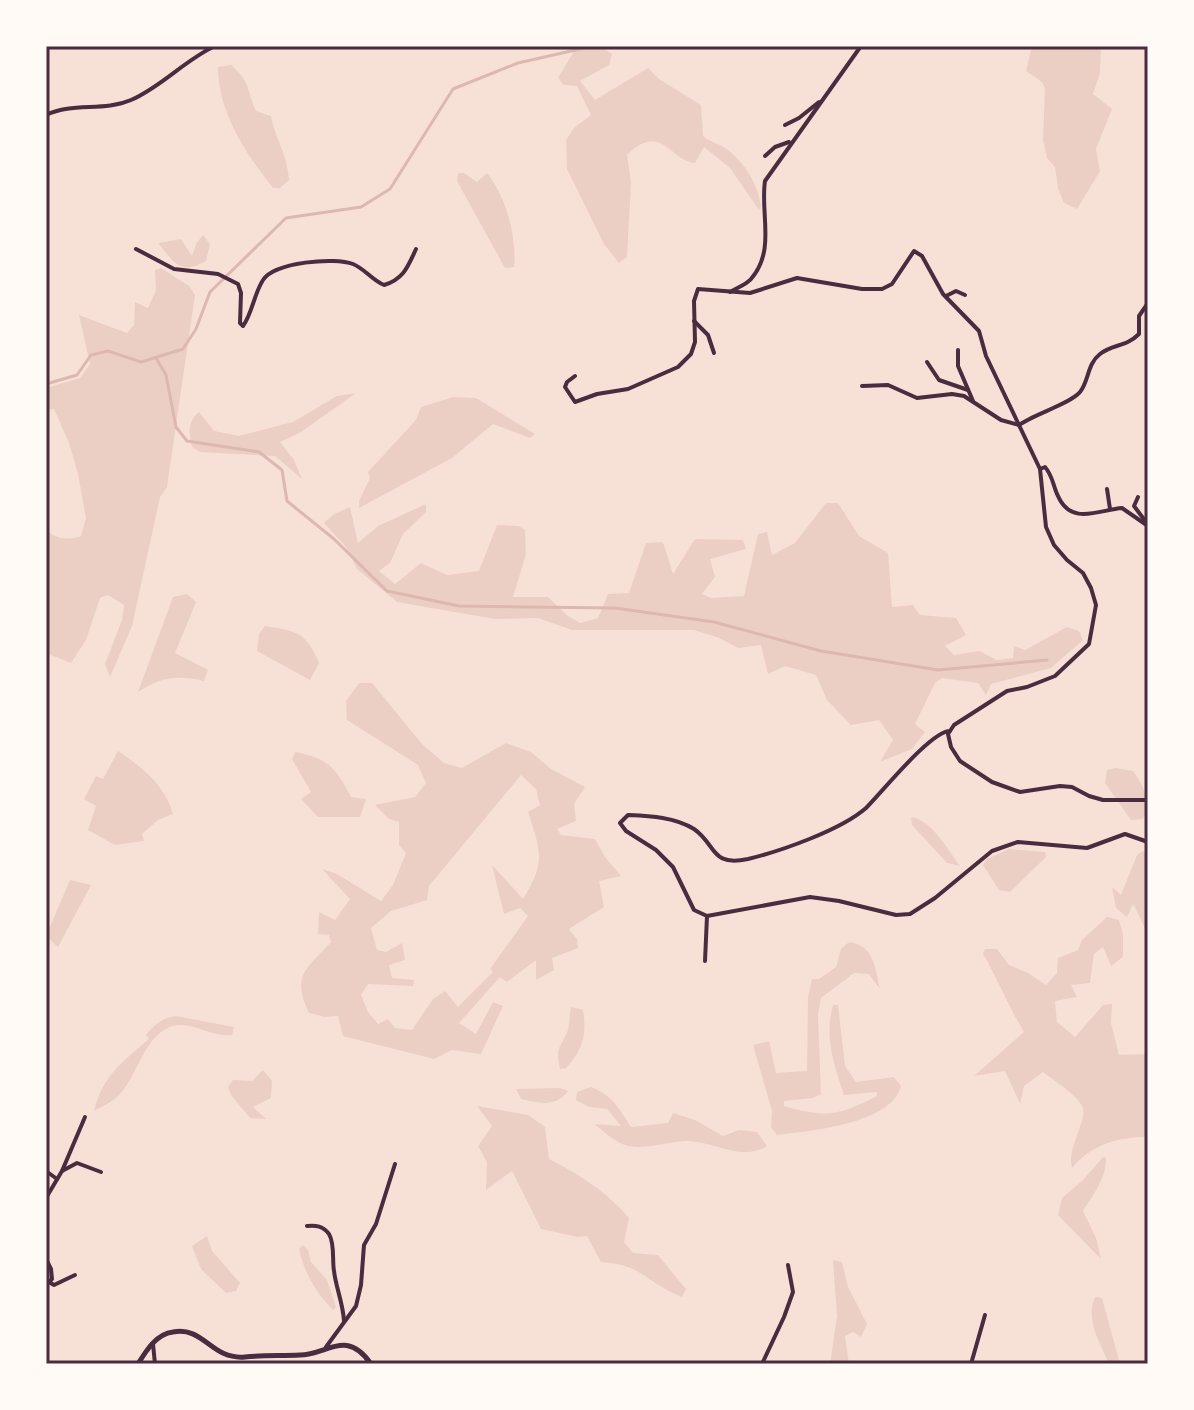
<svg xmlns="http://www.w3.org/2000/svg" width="1194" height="1410" font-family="'Titillium Web',sans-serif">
  <rect width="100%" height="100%" fill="#f7e1d7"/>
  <g fill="#ebcfc5" fill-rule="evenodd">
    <path d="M577 46H600L612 54 609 65 580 81 595 100 648 68 659 79 701 105 703 136C709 142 718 143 725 148 744 161 758 184 761 206L759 210 730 168 704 147 695 163C669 161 662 121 627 155L631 182 627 257 619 263 604 244 567 169 566 140 574 128 591 115 577 86 564 85 558 78Z"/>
    <polygon points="1032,46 1101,46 1100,73 1093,94 1112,109 1096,149 1100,171 1077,209 1064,203 1058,188 1055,167 1047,158 1043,140 1045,88 1042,82 1026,71"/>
    <path d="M231 65C251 82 246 89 256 111L271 116C276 141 287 153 289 180L280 188H273C246 154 218 112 218 67Z"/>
    <path d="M458 173H464L477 182 487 173C506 196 517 237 514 267L505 268 457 181Z"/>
    <path d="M203 235 210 244 206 261C180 276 174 262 158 243L181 239 192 256 196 244Z"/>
    <path d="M161 268 189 286 195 295 167 487 160 497 132 626 110 677 105 664 122 620 124 605 108 595 100 598 86 640 71 663 46 653V529C55 540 69 540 81 536L86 518 78 474 69 443 54 409 46 410V388L80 378 90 364 79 315 127 333 134 325 135 302 148 308 156 290 155 270Z"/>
    <path d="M356 393 301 432 280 442 294 460 302 479 275 456 200 452 192 447C189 433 187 422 199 412L214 431 239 436 293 422 337 396Z"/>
    <polygon points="453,397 476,398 535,434 530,438 493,424 452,458 359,508 359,501 370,478 368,472 416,420 421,407"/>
    <polygon points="826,503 838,503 859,536 888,553 892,607 913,605 920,615 956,618 966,635 945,646 954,655 979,651 997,660 1013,658 1014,646 1025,650 1067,627 1079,631 1083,640 1051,668 991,684 986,695 978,683 942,678 935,683 915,724 925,732 912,749 880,762 893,740 879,720 851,725 827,700 816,675 785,666 768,674 761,645 738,648 719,638 694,630 572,630 538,618 495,619 397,602 357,569 346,547 324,523 334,514 350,507 358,543 378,526 426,504 426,512 403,534 390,563 379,571 395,584 421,563 447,575 479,571 497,525 519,526 525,530 526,554 513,597 548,597 568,616 580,623 598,618 608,594 629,593 646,543 663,542 673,574 695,539 743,540 746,549 710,559 715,577 702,594 711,598 744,596 758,534 767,532 772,555 795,543"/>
    <path d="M187 594 196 602 175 653 208 670 204 681C176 675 162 677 138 692L173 597Z"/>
    <path d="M265 626C298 631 306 633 319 663L310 680 257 651 259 634Z"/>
    <path d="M359 683H372L422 744 444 763 462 768 506 743 531 752 551 769 585 787 574 804 576 821 557 829 561 835 595 839 605 857 621 876 599 881 604 907 569 929 577 939 578 948 552 958 554 970 536 980V960L507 982 500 977 459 1023 476 1034 493 1002 503 1006 481 1054 452 1050 434 1059 343 1036 338 1016 325 1017 309 1013C291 976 306 969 331 942L329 935 318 934 319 912 335 920 350 899 322 869 337 874 381 901 393 885 406 853 399 845V822L389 819 375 805 415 797 426 783 418 765 347 720 346 701ZM521 775 536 789 540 805 528 812C541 853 546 861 523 899L492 865 504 914 520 908 528 916 490 969 493 972 458 1007 445 991 433 999 412 1030 395 1028 388 1019 378 1024 368 1012 361 995 368 984 413 986 414 980 392 978 389 965 405 960 402 943 386 952 377 950 371 928 391 911 427 900 429 886Z"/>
    <path d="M118 751C142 767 165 785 173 814L158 820 142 834 144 841 115 845 88 830 96 806 84 799 96 776 103 779Z"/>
    <path d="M295 752C328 758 336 768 351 797L366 799 360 817H318L301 799 311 792 292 759Z"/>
    <path d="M1116 768 1133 771C1144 786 1151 801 1143 819L1131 820 1105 783 1107 770Z"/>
    <path d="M911 817C932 820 948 850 960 866L947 863 912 825Z"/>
    <polygon points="1009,849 1045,852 1046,857 1010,892 999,890 983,865 987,859"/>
    <polygon points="1143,851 1148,853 1148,934 1133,904 1127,917 1116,908 1112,887 1121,895 1137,855"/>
    <polygon points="70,880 91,885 58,947 46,936"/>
    <path d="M1107 917 1119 920 1123 934V957L1111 966 1103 947 1094 954 1090 983 1071 985 1077 997 1055 1001 1057 1022 1075 1037 1103 1005 1112 1004 1111 1023 1119 1055 1148 1054V1137C1118 1137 1092 1144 1072 1168 1066 1148 1089 1119 1082 1106 1075 1093 1054 1081 1043 1072L1024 1086 1020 1104 1005 1071 974 1076 1024 1032C1008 1006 998 979 983 954L985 949H997L1009 965 1028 973 1046 985 1057 973 1058 958 1078 950 1082 940Z"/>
    <path d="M849 942C874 946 875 967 880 989L869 974 854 973 821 998 818 1014 821 1094 813 1098 784 1101V1106C827 1118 837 1116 877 1096V1092L844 1095C834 1065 824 1036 833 1005H838L845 1066 856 1082 894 1077 901 1086C892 1124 809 1131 777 1135L771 1127 772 1111 753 1045 769 1041 776 1073 807 1071 808 997 812 979H819L836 967 841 949Z"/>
    <path d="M571 1007 583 1010C587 1034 583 1050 566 1068L560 1069C556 1050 558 1050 566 1035 570 1028 569 1015 571 1007Z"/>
    <path d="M176 1016 234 1027 232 1035C211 1038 190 1019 170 1027 141 1039 138 1079 116 1098 110 1103 101 1107 94 1111 103 1075 122 1062 149 1039L146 1035C155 1024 162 1018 176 1016Z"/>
    <polygon points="263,1070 272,1081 271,1098 253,1107 266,1119 250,1118 231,1095 228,1087 233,1080 252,1081"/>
    <path d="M591 1087C611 1094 620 1109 631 1127L668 1123 673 1113 695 1120 723 1136 739 1130 757 1132 767 1146C744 1162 714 1142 688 1141 670 1141 642 1151 625 1145 614 1142 603 1130 594 1124L621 1126 607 1109 589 1107 576 1100 577 1092Z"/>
    <path d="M560 1088 568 1091C555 1108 540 1103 521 1099L516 1089Z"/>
    <path d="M477 1106 528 1115 545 1127 549 1159C580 1175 606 1191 629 1218L624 1242 633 1253 658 1255 686 1289 682 1297C648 1284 642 1264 601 1262L587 1236 578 1237 541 1229 512 1171 486 1190 487 1162 478 1146 492 1126Z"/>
    <path d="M1103 1157 1106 1158C1107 1177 1093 1195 1083 1211L1096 1238 1101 1259 1058 1215 1062 1198 1083 1180Z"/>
    <polygon points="207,1236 212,1251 240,1283 236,1291 226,1293 201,1269 192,1246"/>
    <path d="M303 1245 308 1250 311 1262 327 1280 336 1307 333 1310C316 1293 304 1272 299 1249Z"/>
    <polygon points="833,1260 842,1262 848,1287 867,1324 861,1337 853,1332 845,1336 849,1364 830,1364 837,1316"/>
    <path d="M1095 1297 1102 1298 1120 1364H1109C1100 1343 1085 1319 1095 1297Z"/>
  </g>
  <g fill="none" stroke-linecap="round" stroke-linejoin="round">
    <g stroke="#dcb8b0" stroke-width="3">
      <polyline points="156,358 166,375 176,427 187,441 259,452 282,470 287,501 334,539 387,591 459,606 615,608 714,622 821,651 938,670 1047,660"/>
      <polyline points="46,384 77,375 91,355 108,351 141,362 183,349 196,329 210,292 286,218 361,207 390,189 453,89 518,63 593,46"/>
    </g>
    <g stroke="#4a2c40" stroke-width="4">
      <path d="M46 115C73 102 103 112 131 100 161 87 185 60 215 46"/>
      <polyline points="785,125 799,118 819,102"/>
      <polyline points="765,156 775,147 789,142"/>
      <path d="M136 249 174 269 218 274 238 284 241 293 240 323 243 326C252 314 254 294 263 280 274 262 335 257 353 264 365 269 372 280 384 285 404 279 408 266 416 249"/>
      <path d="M730 292C736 288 746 285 751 279 776 250 760 214 765 181L861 46"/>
      <polyline points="946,296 956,291 965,295"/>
      <polyline points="694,321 708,335 714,353"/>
      <polyline points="958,350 958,366 973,401"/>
      <polyline points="927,362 939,380 968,390"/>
      <polyline points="575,376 567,382 565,387 575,402 597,394 628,389 678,367 691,354 695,342 694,301 698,289 750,293 797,278 862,289 882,289 892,284 914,251 922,256 943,294 979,331 986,356 1040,469"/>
      <path d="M862 386 888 385 917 398 952 394 964 396 1001 420 1019 425C1034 414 1070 404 1080 392 1089 381 1087 364 1100 354 1113 344 1126 347 1139 334V316L1148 303"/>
      <polyline points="1107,489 1110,509"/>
      <polyline points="1138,497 1134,506 1146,522"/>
      <path d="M1148 526 1122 508C1099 510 1071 526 1058 496 1053 486 1053 476 1045 467L1040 469 1046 527 1054 545 1067 560 1083 573 1091 588 1096 605 1089 644 1055 676 1027 687 1007 691 954 725 950 731C931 731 883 791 866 808 841 830 781 851 748 859 710 867 717 845 694 829 675 817 650 816 628 815L620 823 626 831 656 850 673 867 694 910 707 916 810 897 839 901 896 915 910 914 935 898 992 851 1018 842 1087 848 1125 834 1148 842"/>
      <polyline points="950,731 948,734 951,747 960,761 992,782 1020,792 1060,786 1072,787 1089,796 1103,800 1148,800"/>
      <polyline points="705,961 707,916"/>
      <polyline points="46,1171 57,1179"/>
      <polyline points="62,1171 85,1117"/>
      <polyline points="46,1198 62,1171 77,1163 101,1172"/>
      <path d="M307 1226C316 1225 323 1226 329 1234 335 1244 332 1260 334 1271 336 1288 343 1303 344 1321"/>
      <polyline points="46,1259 51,1269 52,1279 46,1285"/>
      <polyline points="49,1282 54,1285 75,1275"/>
      <polyline points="153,1344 155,1364"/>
      <polyline points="326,1347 356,1306 361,1285 364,1245 376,1224 395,1164"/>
      <polyline points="762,1364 784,1317 793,1292 788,1265"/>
      <polyline points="971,1364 985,1315"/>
    </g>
    <path stroke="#4a2c40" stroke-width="5" d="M138 1364C146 1351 156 1334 173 1332 204 1326 211 1360 245 1357 264 1355 281 1356 300 1355 327 1355 346 1328 371 1364"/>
  </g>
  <rect width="1194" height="1410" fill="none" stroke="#fffaf5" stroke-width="96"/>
  <rect x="48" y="48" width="1098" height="1314" fill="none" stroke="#4a2c40" stroke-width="3"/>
</svg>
